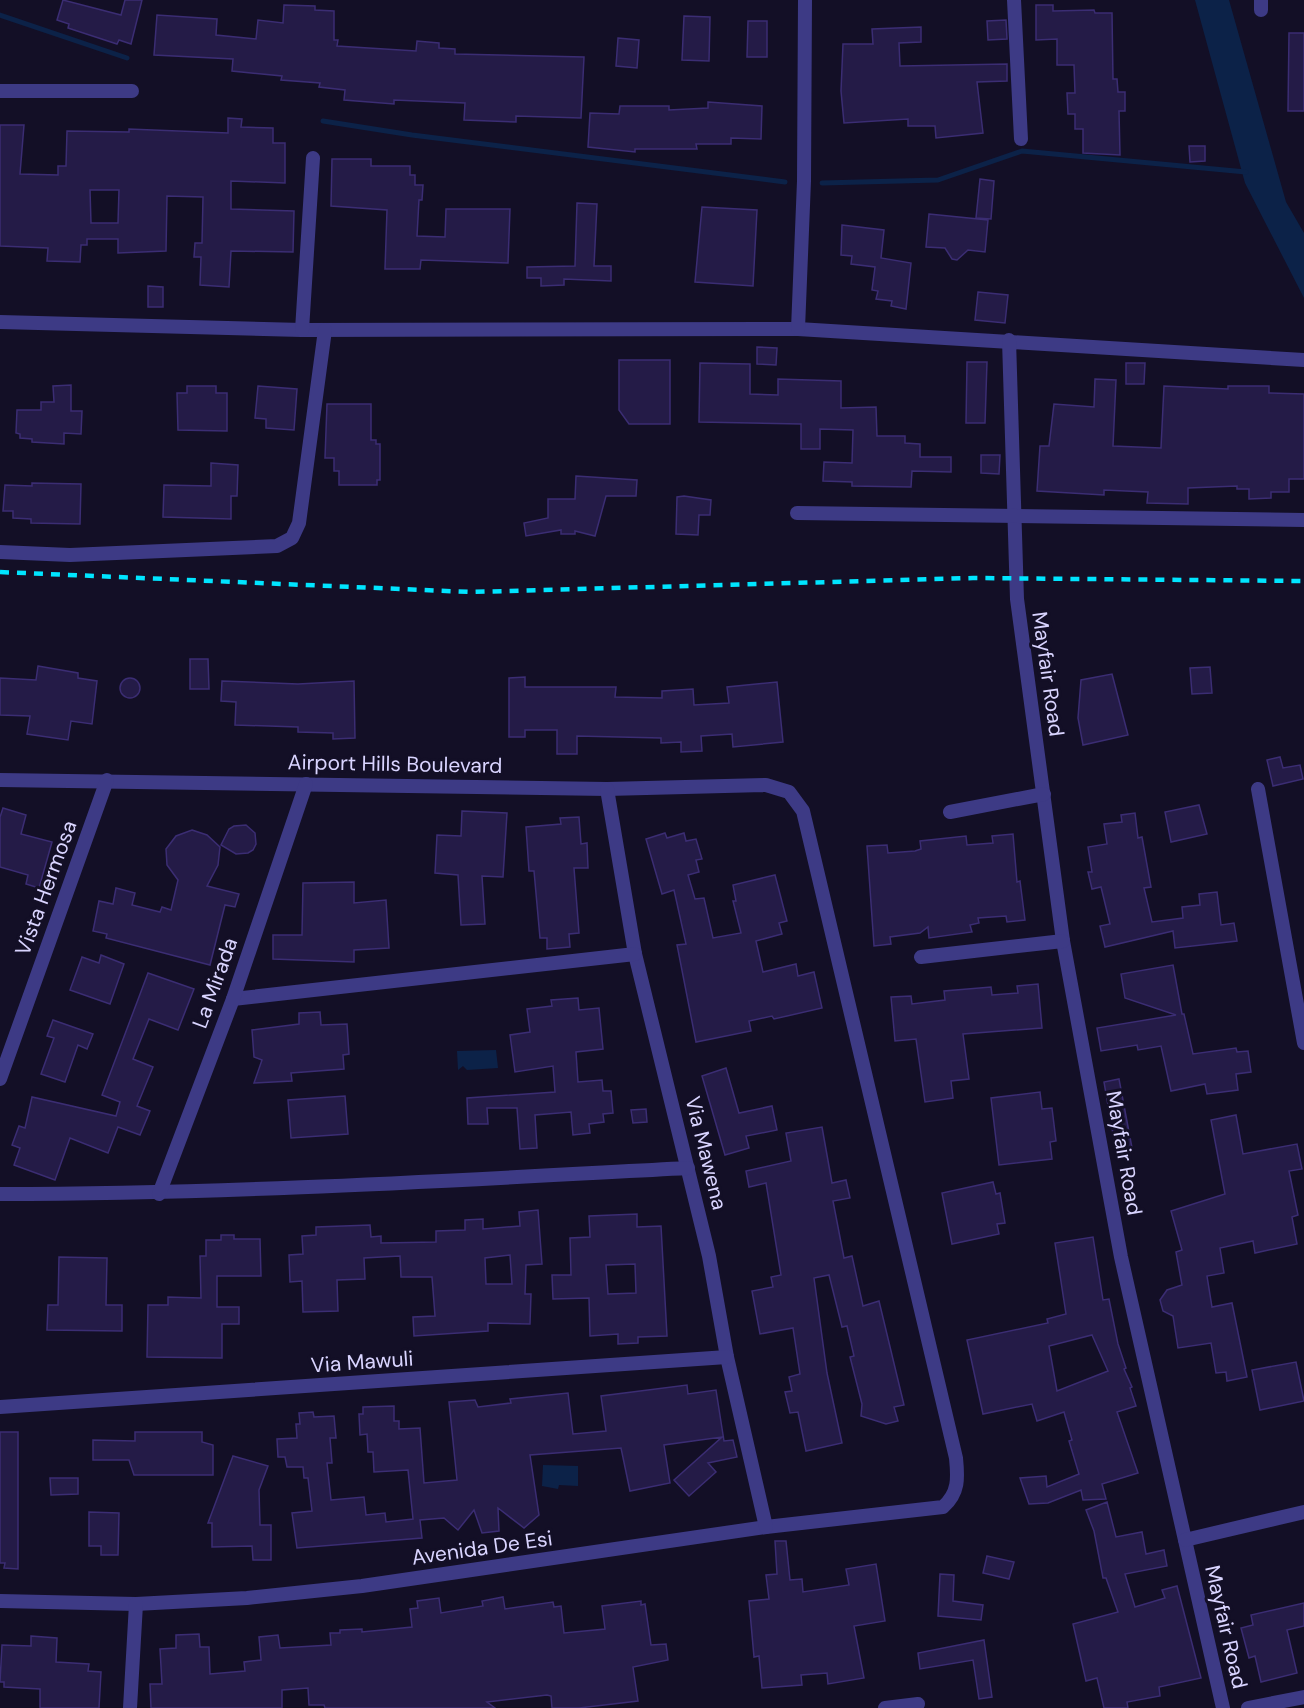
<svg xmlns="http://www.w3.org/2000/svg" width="1304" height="1708" font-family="'DM Sans',sans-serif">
  <rect width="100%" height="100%" fill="#130f26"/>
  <g fill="#0c2248">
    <polygon points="1195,0 1229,0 1286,202 1304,233 1304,298 1245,183"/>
    <polygon points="496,1050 498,1068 467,1070 463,1066 458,1070 457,1051"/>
    <polygon points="543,1465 578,1466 578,1486 559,1485 558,1489 542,1486"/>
  </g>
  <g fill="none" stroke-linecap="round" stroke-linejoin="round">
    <g stroke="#0c2248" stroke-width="5">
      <polyline points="0,15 127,58"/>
      <polyline points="323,121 412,135 785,182"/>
      <polyline points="822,183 938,180 1022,151 1246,172"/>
    </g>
  </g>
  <g fill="#241b47" stroke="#3b2d73" stroke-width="1.5" fill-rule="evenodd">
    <polygon points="63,0 121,15 125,0 142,0 131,44 119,40 117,44 68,28 69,24 57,20"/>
    <polygon points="284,5 315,6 315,10 334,11 334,40 338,40 337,46 416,51 417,41 439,43 439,48 455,49 455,54 584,57 581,118 516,116 516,122 464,120 465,103 394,100 394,104 344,100 345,90 319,87 320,83 281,80 282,76 232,71 233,59 154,55 157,15 217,19 216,35 256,39 258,20 283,23"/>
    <polygon points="1036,5 1053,5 1053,11 1094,10 1095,13 1112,13 1113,79 1117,79 1118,92 1125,92 1125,111 1119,111 1120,155 1083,153 1083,129 1075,129 1075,114 1068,114 1067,93 1075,93 1074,65 1057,65 1057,39 1036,40"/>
    <polygon points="684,16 710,17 709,61 682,60"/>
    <polygon points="1006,20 1007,39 988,40 987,21"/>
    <polygon points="748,21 767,21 767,57 747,57"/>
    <polygon points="921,27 921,42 899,43 900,66 1007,64 1007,81 977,82 983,133 936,138 935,126 908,126 908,119 844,123 841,91 843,44 873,44 872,29"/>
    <polygon points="1289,33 1304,33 1304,111 1288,111"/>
    <polygon points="618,38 639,40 637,68 616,66"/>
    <polygon points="708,102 762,106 761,139 731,138 731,144 696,144 697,149 635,149 635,152 588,147 590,113 619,114 620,106 669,106 669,110 708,108"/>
    <path d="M228 118 242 119 241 127 273 128V143H285V183L231 181V209L294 211 293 252 231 251 229 287 200 285 201 257H194L195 243H202L203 197 167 196 166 251 118 253V239H87V245H81L80 262 47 261 48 248 0 246V125H24L20 174 58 175V166H66L67 131 129 132V129L228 133ZM90 190H119L118 223H91Z"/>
    <polygon points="1189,146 1205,146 1205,161 1190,162"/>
    <polygon points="332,159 371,159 371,166 410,166 410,175 415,175 415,185 423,185 422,200 419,200 417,236 445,237 446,209 510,209 508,263 421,260 420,269 385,269 387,210 331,206"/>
    <polygon points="980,179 994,181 991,219 976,218"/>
    <polygon points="577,203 597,204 594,266 611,266 611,281 564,279 564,285 541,286 541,278 527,278 527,267 575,266"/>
    <polygon points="702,207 757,210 753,286 695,282"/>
    <polygon points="929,214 988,220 985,252 968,250 957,260 952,259 945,248 926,247"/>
    <polygon points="842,225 884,230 881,258 911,263 906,309 891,306 892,301 876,299 878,291 872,290 875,267 851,264 852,256 841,255"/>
    <polygon points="148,286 163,287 163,307 148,307"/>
    <polygon points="978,292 1008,295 1005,323 975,320"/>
    <polygon points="757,347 777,348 776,365 757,364"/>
    <polygon points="619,360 670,360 670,424 629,424 619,410"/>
    <polygon points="967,362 987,362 985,423 966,423"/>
    <polygon points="700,363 750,364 750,394 778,395 778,379 841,381 841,408 876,407 877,436 905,436 905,443 920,444 920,457 951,457 951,472 912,471 911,487 852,486 852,482 823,481 824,462 852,463 853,430 820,429 820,449 801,449 801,424 699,422"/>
    <polygon points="1126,363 1145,363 1144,384 1126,384"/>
    <polygon points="1095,379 1116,380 1113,446 1161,448 1164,386 1228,389 1228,386 1269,386 1269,393 1304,394 1304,479 1289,479 1289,492 1271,492 1271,498 1249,499 1249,489 1237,489 1237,486 1188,488 1188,504 1147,503 1148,492 1104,490 1104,495 1037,491 1040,446 1049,446 1054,404 1094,407"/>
    <polygon points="71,385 71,411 82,411 81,434 64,433 64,444 32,442 32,439 20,438 20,434 16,433 17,410 41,410 41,402 54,402 53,386"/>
    <polygon points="187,386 216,386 216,393 227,393 227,431 178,430 177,393 187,393"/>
    <polygon points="258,386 297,389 294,430 266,428 266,419 255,418"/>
    <polygon points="327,404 371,404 371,440 376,440 376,444 380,444 380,480 377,480 377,485 339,485 339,471 334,471 334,458 325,458"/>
    <polygon points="981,455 1000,455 999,474 981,473"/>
    <polygon points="211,463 238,465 237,496 231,496 231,519 163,517 164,485 211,486"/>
    <polygon points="576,476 637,480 636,496 606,496 595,536 575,531 575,534 561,534 561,530 526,536 524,523 548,518 548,499 575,499"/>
    <polygon points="32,483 81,484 80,524 31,523 31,519 13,518 13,511 3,511 5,485 32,486"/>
    <polygon points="684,496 711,500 710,515 699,515 698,535 676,534 677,497"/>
    <polygon points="190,659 208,659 209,689 190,689"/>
    <polygon points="38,666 78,673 78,678 97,681 92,724 71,721 68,740 27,734 30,716 0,715 0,678 36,680"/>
    <polygon points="1210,667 1212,693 1192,694 1190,668"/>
    <polygon points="1112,674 1128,735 1083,745 1078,718 1081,680"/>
    <polygon points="525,677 525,687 616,687 615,697 662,698 662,691 693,689 694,705 729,703 727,687 777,682 783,742 733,747 732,734 701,736 702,751 681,752 681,742 661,743 661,738 577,736 577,754 557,754 557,730 525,730 525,737 509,737 509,678"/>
    <circle cx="130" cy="688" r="10"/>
    <polygon points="222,681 298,684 354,681 355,738 333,739 333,733 298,732 298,727 235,725 236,702 221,701"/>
    <polygon points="1280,757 1283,768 1300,765 1303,779 1273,786 1267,760"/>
    <polygon points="1199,805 1207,834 1171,842 1165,812"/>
    <polygon points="3,808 26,815 21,834 52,842 39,888 26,884 28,875 0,867 0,817"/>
    <polygon points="462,811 507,813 503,877 482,876 485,924 461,925 458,875 435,873 437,835 461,836"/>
    <polygon points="1135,813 1138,838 1142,837 1151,887 1144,888 1152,922 1183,918 1182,907 1200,905 1199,894 1217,892 1221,925 1234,923 1237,941 1175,948 1173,931 1105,947 1100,926 1110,924 1101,887 1092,889 1088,872 1092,872 1088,847 1107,844 1104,824 1122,822 1121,815"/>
    <polygon points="579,817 581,844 587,843 588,868 574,868 579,933 569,934 570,947 547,949 547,938 540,938 534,871 529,871 526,827 561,824 560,818"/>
    <polygon points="246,825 255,833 256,844 253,850 248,853 236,854 221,845 229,829 234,826"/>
    <polygon points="192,830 207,835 220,847 218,865 207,886 239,894 235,907 225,905 210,965 106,938 107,934 93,931 99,901 113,904 116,888 135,893 132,905 160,912 162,907 171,910 178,880 167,865 166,849 176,836"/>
    <polygon points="665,833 667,838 684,833 686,841 696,839 702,859 696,860 699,872 688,875 695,899 704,898 713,938 741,933 733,901 736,901 733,885 775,875 787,921 779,923 782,934 756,941 763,972 796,964 798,976 814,972 822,1008 774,1019 772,1016 749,1021 751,1031 696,1042 677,945 686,944 674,890 662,894 646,839"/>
    <polygon points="1013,834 1017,882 1020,881 1025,920 1007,922 1006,916 978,918 979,923 970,925 972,932 929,938 928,927 920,933 890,937 891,944 874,946 867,846 887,845 888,853 915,851 921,849 920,841 966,836 967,845 993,843 992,836"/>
    <polygon points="354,882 354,903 386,900 389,948 354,950 354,962 273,959 273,935 302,935 303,883"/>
    <polygon points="101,955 124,964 110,1004 70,990 82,957 99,963"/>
    <polygon points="1173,965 1182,1014 1184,1014 1193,1054 1236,1048 1237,1052 1248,1051 1251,1072 1236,1074 1238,1090 1207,1094 1205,1084 1171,1091 1161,1046 1138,1050 1137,1045 1101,1051 1097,1028 1176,1015 1125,998 1121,974"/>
    <polygon points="148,973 194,989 178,1030 149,1019 133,1059 153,1067 137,1106 150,1111 140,1135 118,1127 108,1153 70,1138 55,1180 14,1165 20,1148 12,1145 19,1126 25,1128 32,1097 116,1116 120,1102 102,1095"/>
    <polygon points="1038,984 1042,1028 963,1034 969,1079 951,1081 953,1098 925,1102 916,1039 895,1041 891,997 911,996 912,1004 945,1000 944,991 991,987 992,995 1018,993 1017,986"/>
    <polygon points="578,998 579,1010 599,1008 603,1049 576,1052 578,1082 602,1080 603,1091 611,1091 613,1113 603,1114 604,1122 589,1124 590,1133 573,1135 571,1112 535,1115 537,1148 520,1149 517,1108 487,1108 488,1124 468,1124 467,1098 555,1092 553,1066 515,1072 510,1035 530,1032 527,1009 552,1006 551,1000"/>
    <polygon points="320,1012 321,1025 347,1024 349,1054 343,1055 344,1069 291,1073 292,1081 254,1083 262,1060 254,1057 252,1030 299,1024 299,1013"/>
    <polygon points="53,1020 93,1034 87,1049 78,1045 65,1082 41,1074 54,1038 47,1036"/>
    <polygon points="726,1068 739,1113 772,1106 777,1130 746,1136 749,1148 725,1155 702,1076"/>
    <polygon points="1119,1079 1132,1148 1116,1151 1104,1082"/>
    <polygon points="1040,1092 1042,1109 1052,1108 1056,1141 1050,1142 1052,1159 999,1165 991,1098"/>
    <polygon points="345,1096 348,1134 291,1138 288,1100"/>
    <polygon points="646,1109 647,1122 633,1123 631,1110"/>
    <polygon points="1236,1115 1243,1154 1297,1144 1302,1169 1289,1171 1298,1215 1292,1217 1297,1244 1255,1253 1253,1241 1220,1248 1224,1273 1207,1276 1212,1307 1232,1303 1247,1377 1227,1381 1226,1372 1216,1373 1211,1343 1178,1348 1173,1316 1163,1311 1160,1300 1167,1290 1182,1285 1176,1252 1182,1250 1171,1211 1225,1194 1211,1120"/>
    <polygon points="822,1127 832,1183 846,1180 850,1198 833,1201 844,1258 852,1256 863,1306 879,1301 904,1405 894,1407 898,1421 886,1424 861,1416 862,1404 850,1357 854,1356 847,1326 842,1327 829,1275 814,1278 827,1373 842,1443 806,1451 798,1412 790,1413 785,1392 792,1391 789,1377 800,1374 793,1328 760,1334 752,1291 773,1287 771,1277 781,1275 766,1183 749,1187 746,1171 791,1161 786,1133"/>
    <polygon points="993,1182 996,1194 1000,1193 1005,1223 997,1224 999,1234 952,1244 942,1193"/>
    <path d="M538 1210 542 1264 526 1265 525 1294H531L530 1324 488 1323V1331L414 1336 413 1317 435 1316 432 1277H401L400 1256 364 1258 365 1279 337 1280 338 1311 303 1312 302 1281 290 1282 289 1255 303 1254 302 1236 316 1235V1227L370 1225 371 1237 381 1236V1243L436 1242V1231L465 1230V1220L483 1219V1229L520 1226 519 1212ZM510 1255 512 1284H486L485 1258Z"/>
    <path d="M637 1214V1227L661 1226 667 1336 638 1337V1343L618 1344V1334L590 1336 589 1298 553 1299 552 1275H571L570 1238 590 1237 589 1216ZM635 1264 636 1293 608 1294 606 1265Z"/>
    <polygon points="221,1235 234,1235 234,1239 260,1239 261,1276 217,1276 217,1307 239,1307 239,1324 222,1324 222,1358 147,1357 148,1305 168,1305 168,1297 201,1298 200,1256 206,1256 206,1240 221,1240"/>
    <path d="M1093 1237 1103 1300 1109 1299 1118 1344 1126 1368 1124 1369 1132 1387 1130 1388 1136 1406 1117 1412 1138 1473 1102 1484 1106 1499 1083 1500 1081 1490 1048 1503 1029 1504 1020 1478 1046 1476 1047 1487 1079 1474 1069 1441 1072 1440 1064 1412 1037 1421 1032 1404 983 1414 967 1340 1048 1323 1047 1319 1066 1314 1055 1243ZM1092 1335 1108 1371 1057 1391 1049 1346Z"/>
    <polygon points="59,1257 107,1258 106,1305 122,1305 122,1331 47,1330 48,1305 58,1305"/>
    <polygon points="1296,1362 1304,1401 1260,1410 1252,1370"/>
    <polygon points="687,1385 688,1394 716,1390 724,1441 733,1440 737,1457 708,1463 716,1472 689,1496 674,1480 722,1437 664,1445 670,1483 630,1491 621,1448 530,1455 539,1515 524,1528 498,1508 499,1531 482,1533 474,1510 458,1530 444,1518 420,1520 422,1538 297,1548 292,1513 312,1511 308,1478 304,1478 303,1467 287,1467 285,1457 278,1457 277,1439 297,1438 296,1424 300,1424 299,1413 313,1412 314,1417 334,1416 336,1438 330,1438 332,1463 327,1463 331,1500 364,1497 366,1515 385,1513 386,1522 413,1519 408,1470 374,1472 373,1452 368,1452 367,1434 360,1435 359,1414 363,1414 363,1407 394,1406 394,1421 399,1421 399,1429 420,1428 424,1483 457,1480 449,1402 475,1400 478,1407 511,1403 510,1399 568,1393 573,1434 606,1431 601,1396"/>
    <polygon points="0,1432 18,1432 18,1569 4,1568 5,1563 0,1563"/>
    <polygon points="135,1432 202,1432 202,1442 213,1445 213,1475 134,1475 129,1460 93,1460 93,1440 135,1441"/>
    <polygon points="233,1456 268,1466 259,1490 260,1525 271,1525 271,1560 253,1560 252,1546 212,1547 212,1523 208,1523"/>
    <polygon points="50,1478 78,1478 78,1494 51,1495"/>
    <polygon points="1107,1502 1116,1537 1142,1532 1146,1554 1164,1550 1167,1566 1125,1574 1135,1607 1165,1598 1162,1590 1177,1586 1201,1678 1159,1687 1160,1696 1127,1702 1128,1708 1104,1708 1097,1678 1086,1681 1073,1624 1118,1612 1106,1578 1103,1578 1094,1531 1086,1510"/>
    <polygon points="89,1512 119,1513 118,1555 101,1555 101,1546 89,1546"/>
    <polygon points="775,1541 786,1541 790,1580 802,1579 803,1592 849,1585 846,1569 876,1564 885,1621 854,1626 864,1678 828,1684 827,1673 801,1675 802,1685 762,1688 759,1656 754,1657 749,1601 769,1599 766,1575 777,1574"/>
    <polygon points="987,1556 1014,1562 1009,1579 983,1573"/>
    <polygon points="940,1574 954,1575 953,1601 983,1605 981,1620 938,1616"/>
    <polygon points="503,1597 505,1609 553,1602 554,1607 561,1606 564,1633 605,1629 602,1606 641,1601 641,1605 645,1604 651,1645 666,1644 668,1660 633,1667 638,1701 579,1708 552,1708 551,1696 547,1695 487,1702 495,1708 325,1708 324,1705 309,1705 308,1688 282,1690 282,1708 151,1708 150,1684 162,1684 160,1649 176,1648 176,1635 199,1634 200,1647 209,1647 210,1674 245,1671 244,1662 261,1660 259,1637 278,1635 280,1648 331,1645 330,1633 340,1633 340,1630 362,1629 362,1632 412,1627 410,1609 418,1608 417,1601 439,1598 441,1613 483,1606 482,1601"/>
    <polygon points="1304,1603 1304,1626 1287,1630 1297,1673 1261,1682 1255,1656 1249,1658 1241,1628 1253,1625 1251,1615"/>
    <polygon points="31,1636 57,1638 56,1662 89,1664 88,1671 101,1672 99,1708 40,1708 40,1689 4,1687 4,1682 0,1682 2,1645 31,1646"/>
    <polygon points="984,1640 992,1697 979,1699 973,1660 920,1669 918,1653"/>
  </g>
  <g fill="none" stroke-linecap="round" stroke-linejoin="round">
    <g stroke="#3d3a85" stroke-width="14">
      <polyline points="1014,0 1021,139"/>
      <polyline points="1261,0 1261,10"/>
      <polyline points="0,91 132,91"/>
      <polyline points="0,322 302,330 798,329 1304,360"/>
      <polyline points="798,329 804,181 805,0"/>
      <polyline points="302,330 313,158"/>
      <polyline points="1009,340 1017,599 1063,941 1121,1257 1223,1708"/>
      <polyline points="797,513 1304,520"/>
      <polyline points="0,552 70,555 277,546 292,538 299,523 325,330"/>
      <path d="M0 780 607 789 766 785 789 792 803 811 956 1458C958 1478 959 1493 943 1507L766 1527 362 1586 247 1598 136 1604 0 1601"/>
      <polyline points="607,789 635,954 709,1256 727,1357 766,1527"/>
      <polyline points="1258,789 1304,1043"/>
      <polyline points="950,812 1044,794"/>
      <polyline points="921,957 1063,941"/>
      <polyline points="233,999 635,954"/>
      <polyline points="0,1079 107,780"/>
      <path d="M0 1194C230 1194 459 1180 688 1168"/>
      <polyline points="159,1194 233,999 306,784"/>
      <polyline points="0,1407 727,1357"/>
      <polyline points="1185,1540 1304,1512"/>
      <polyline points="130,1708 136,1604"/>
      <polyline points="885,1708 918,1704"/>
      <polyline points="1248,1708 1304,1697"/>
    </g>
    <polyline stroke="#00e5ff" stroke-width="4.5" stroke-dasharray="9 8" stroke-linecap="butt" points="0,572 471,592 973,578 1304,581"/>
  </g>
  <g text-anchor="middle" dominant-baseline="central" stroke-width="6" stroke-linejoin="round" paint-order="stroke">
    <g font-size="21" fill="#d9d4ff" stroke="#130f26">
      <text transform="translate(1048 674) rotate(82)">Mayfair Road</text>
      <text transform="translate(395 764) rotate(1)">Airport Hills Boulevard</text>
      <text transform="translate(46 888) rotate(-70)">Vista Hermosa</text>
      <text transform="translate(215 983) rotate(-70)">La Mirada</text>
      <text transform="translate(706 1153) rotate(76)">Via Mawena</text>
      <text transform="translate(1124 1153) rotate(80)">Mayfair Road</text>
      <text transform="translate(362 1362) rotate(-4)">Via Mawuli</text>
      <text transform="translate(482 1548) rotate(-8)">Avenida De Esi</text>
      <text transform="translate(1226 1627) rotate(77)">Mayfair Road</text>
    </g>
  </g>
</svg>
